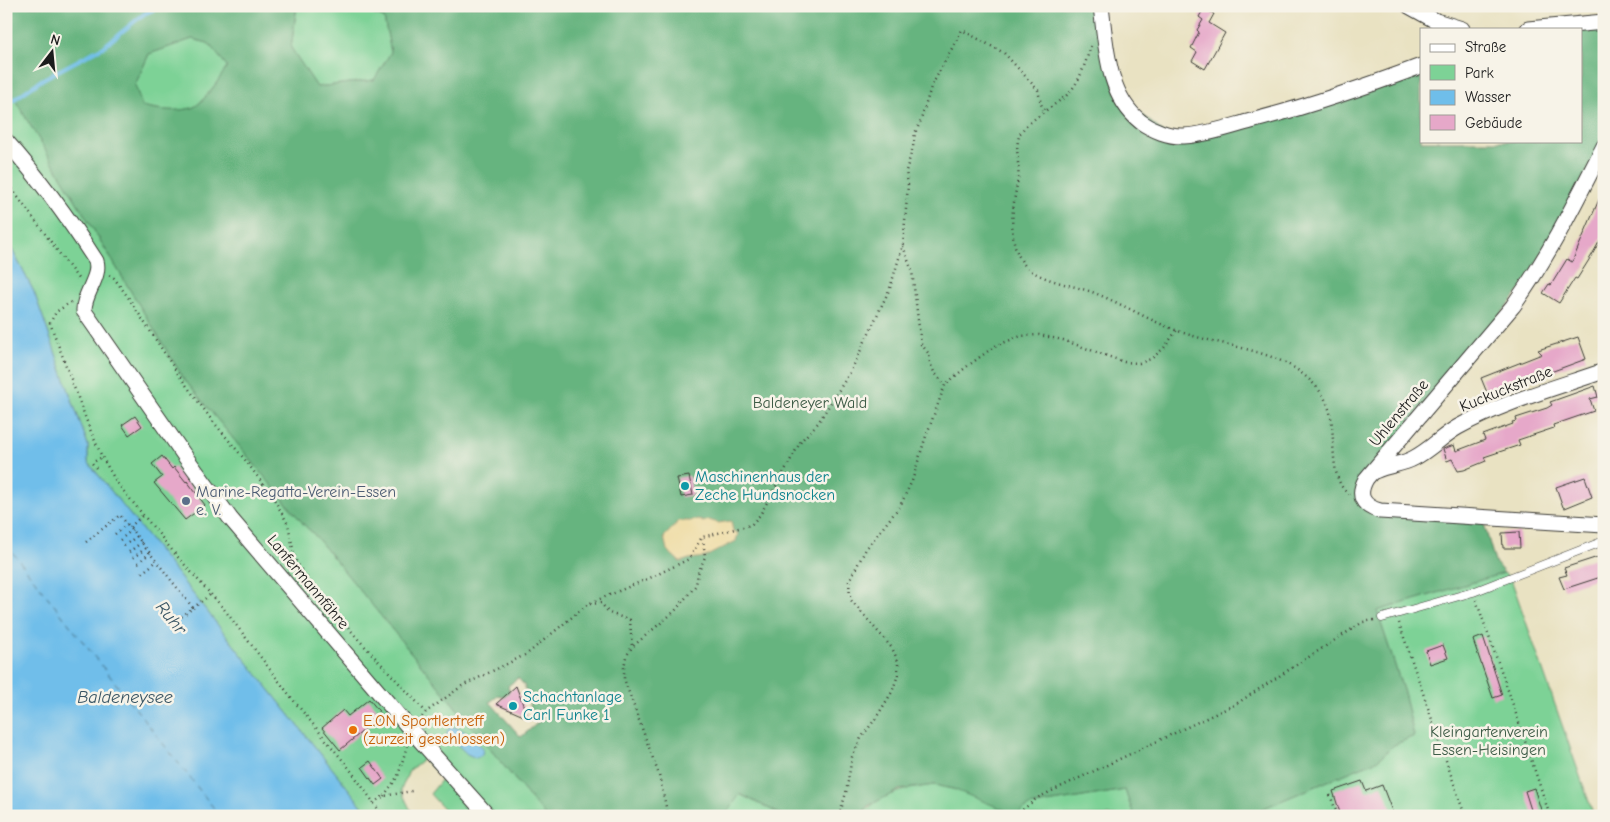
<svg xmlns="http://www.w3.org/2000/svg" width="1610" height="822" font-family="'Comic Neue',sans-serif">
  <rect width="100%" height="100%" fill="#f7f3e8"/>
  <filter id="ink" filterUnits="userSpaceOnUse"><feTurbulence type="fractalNoise" baseFrequency=".02" numOctaves="2"/><feDisplacementMap in="SourceGraphic" scale="10" xChannelSelector="R" yChannelSelector="G"/><feConvolveMatrix kernelMatrix="1 2 1 2 8 2 1 2 1" color-interpolation-filters="sRGB"/></filter>
  <filter id="wash" filterUnits="userSpaceOnUse"><feTurbulence type="fractalNoise" baseFrequency=".0096" numOctaves="4" result="noise"/><feDisplacementMap in="SourceGraphic" scale="20" xChannelSelector="R" yChannelSelector="G"/><feGaussianBlur stdDeviation="1.12" result="paint"/><feColorMatrix in="noise" values="0 0 0 0 0 0 0 0 0 0 0 0 0 0 0 0 0 1.4 0 .05"/><feComposite in="paint" operator="in"/></filter>
  <g filter="url(#wash)">
    <rect width="100%" height="100%" fill="#e9e2c2"/>
    <g fill="#7dd296" stroke="#4c7759">
      <polygon points="297,6 353,6 384,18 391,52 374,80 317,87 291,48"/>
      <path d="M192 39 208 43 228 67C221 76 203 104 192 108 176 113 158 110 142 106L135 85 149 54Z"/>
      <polygon points="6,85 184,379 306,527 313,533 545,816 450,816 430,794 443,778 423,759 409,771 401,790 410,809 415,816 370,816 88,462 88,445 34,292 6,238"/>
      <polygon points="1504,573 1511,579 1594,816 1245,816 1378,760 1394,745 1414,736 1405,696 1377,611"/>
      <path d="M934 785 1029 806 1125 790 1134 816H861C879 793 906 789 934 785Z"/>
      <polygon points="739,794 784,816 725,816"/>
    </g>
    <path fill="#66b47f" stroke="#41684e" fill-rule="evenodd" d="M6 6H297L291 48 317 87 374 80 391 52 384 18 353 6H1097L1116 93 1170 138 1421 72V141H1581V29L1604 25V141L1524 286 1370 472 1360 502 1483 520 1495 562 1504 573 1377 611 1405 696 1414 736 1394 745 1378 760 1245 816H1134L1125 790 1029 806 1017 815 953 789 934 785 899 790 868 806 861 816H784L740 794 725 816H545L313 533 306 527 184 379 6 85ZM192 39 208 43 227 66C222 76 203 104 192 108 176 112 158 110 142 106L135 85 149 54ZM518 678 524 685 530 707 541 720 521 737 490 702 499 695 506 698 510 694 508 686Z"/>
    <polygon fill="#eeda9e" stroke="#857b5d" points="698,519 703,522 709,520 718,523 731,521 733,531 738,533 736,541 705,557 689,559 680,562 667,550 664,537 679,521 692,521"/>
    <g fill="#6fbeea" stroke="#466d83">
      <polygon points="6,238 34,292 88,445 88,462 370,816 6,816"/>
      <path d="M450 727C463 726 474 740 483 748L482 755 476 758 467 754 447 735V732Z"/>
    </g>
    <g fill="none" stroke-linecap="round" stroke-linejoin="round">
      <polyline stroke="#6fbeea" stroke-width="4" points="6,105 43,79 103,47 144,14 162,6"/>
      <polyline stroke="#395564" stroke-width="1" stroke-dasharray="6 5" stroke-linecap="butt" points="6,544 220,816"/>
    </g>
    <g id="blocks">
      <g fill="#e6a8c9">
        <polygon points="1204,8 1214,14 1209,23 1225,33 1205,69 1192,61 1197,52 1191,48 1199,32 1197,30 1203,20 1199,17"/>
        <polygon points="1604,188 1604,233 1592,255 1577,279 1575,278 1559,303 1543,293 1549,284 1551,285 1567,259 1572,262"/>
        <polygon points="1578,337 1586,359 1488,395 1481,378 1542,354 1538,350"/>
        <polygon points="1595,386 1598,397 1590,399 1594,411 1553,425 1554,428 1518,440 1520,445 1484,457 1486,461 1464,470 1458,471 1452,459 1447,461 1443,449 1454,445 1456,451 1485,440 1483,435 1513,424 1512,422 1517,421 1516,418 1547,408 1552,405 1550,402"/>
        <polygon points="135,416 142,426 129,435 122,425"/>
        <polygon points="162,456 172,469 174,467 186,482 187,481 205,505 185,520 154,483 162,477 152,464"/>
        <polygon points="689,476 693,495 681,497 677,478"/>
        <polygon points="1585,477 1592,497 1565,508 1563,507 1556,487"/>
        <polygon points="1519,532 1520,548 1503,548 1502,533"/>
        <polygon points="1601,556 1604,565 1604,576 1564,589 1559,577 1567,575 1564,568"/>
        <polygon points="1483,636 1502,695 1493,698 1473,640"/>
        <polygon points="1443,645 1448,658 1430,664 1426,651"/>
        <polygon points="516,686 528,718 496,704"/>
        <polygon points="369,699 382,715 340,750 322,728 343,710 348,716"/>
        <polygon points="370,761 383,779 375,785 362,767"/>
        <polygon points="1362,781 1366,791 1382,785 1394,816 1341,816 1333,791"/>
        <polygon points="1534,788 1543,816 1533,816 1525,791"/>
      </g>
    </g>
  </g>
  <g filter="url(#ink)">
    <use href="#blocks" fill-opacity="0" stroke="#3b3a35" stroke-width="1"/>
    <g fill="none" stroke-linecap="round" stroke-linejoin="round">
      <g stroke="#3b3a35" stroke-width="9">
        <polyline id="lane" points="1382,618 1473,592 1604,541"/>
      </g>
      <g stroke="#3b3a35" stroke-width="17">
        <g id="street">
          <path d="M1101 6C1106 46 1107 95 1141 122 1152 130 1170 137 1184 136 1206 135 1229 127 1251 121 1309 106 1365 87 1421 66"/>
          <polyline points="1409,6 1436,21 1462,29"/>
          <polyline points="1528,29 1604,22"/>
          <path d="M6 141C39 178 69 219 96 261 101 277 83 294 84 311L184 455 230 518 411 730 488 816"/>
          <path d="M1604 146C1576 201 1549 256 1513 306L1366 479C1357 495 1362 506 1380 511L1604 525"/>
          <path d="M1375 471C1389 464 1402 465 1414 458 1430 450 1442 436 1458 427 1503 402 1555 388 1604 371"/>
        </g>
      </g>
      <g stroke="#3b3a35" stroke-width="2.5" stroke-dasharray="1 4" stroke-linecap="butt">
        <path d="M1091 46C1085 63 1080 83 1066 96 1056 104 1024 124 1020 134 1014 148 1020 164 1018 179 1013 206 1006 239 1023 263 1035 280 1073 285 1092 292 1121 303 1148 320 1178 331 1216 345 1261 347 1296 369 1310 379 1324 392 1329 409 1337 433 1327 479 1349 494"/>
        <polyline points="6,181 79,280"/>
        <polyline points="903,246 912,271 921,344 929,354 930,363 934,372 945,385"/>
        <polyline points="109,275 114,278 128,297 178,374 211,419 246,461 274,499 288,524 295,559 303,573 358,639 426,712"/>
        <polyline points="71,302 56,312 50,323 89,427 102,457 117,483 176,555 224,609 294,701 349,768 383,816"/>
        <polyline points="96,468 92,463 102,457"/>
        <polyline points="130,527 143,515"/>
        <polyline points="115,534 127,524"/>
        <polyline points="120,540 132,530"/>
        <polyline points="86,542 120,515 193,608 177,620"/>
        <polyline points="124,546 137,536"/>
        <polyline points="129,552 142,542"/>
        <polyline points="133,558 146,548"/>
        <polyline points="138,563 150,553"/>
        <polyline points="142,573 157,561"/>
        <polyline points="1476,600 1509,693 1550,816"/>
        <polyline points="590,604 601,603 609,613 630,620 632,647"/>
        <polyline points="193,608 211,594"/>
        <polyline points="1399,623 1465,816"/>
        <polyline points="419,721 426,712 462,686 527,654 588,604 652,577 689,559 702,537 751,525 760,515 801,441 818,423 851,371 890,288 903,245 908,185 906,171 913,147 915,133 920,123 931,87 962,30 1004,53 1038,90 1041,104 1045,112"/>
        <polyline points="1330,795 1338,816"/>
        <polyline points="384,796 398,776 407,746"/>
        <polyline points="373,803 384,796 412,791"/>
        <polyline points="668,816 659,775 624,679 624,667 626,657 632,647 675,611 696,585 698,573 705,557 703,539"/>
        <polyline points="839,816 846,793 852,757 861,738 876,718 892,692 898,675 898,661 892,648 850,599 849,581 866,549 900,506 912,481 925,439 945,385 965,368 995,346 1021,336 1039,335 1063,340 1124,362 1139,363 1151,359 1164,348 1177,330"/>
        <polyline points="1015,816 1037,798 1236,704 1363,622 1374,620"/>
      </g>
      <use href="#lane" stroke="#fff" stroke-width="8"/>
      <use href="#street" stroke="#fff" stroke-width="15"/>
    </g>
  </g>
  <g fill="#0f9aa8" stroke="#f7f3e8" stroke-width="2">
    <circle cx="685" cy="486" r="5"/>
    <circle cx="513" cy="706" r="5"/>
  </g>
  <circle fill="#5c6f8a" stroke="#f7f3e8" stroke-width="2" cx="186" cy="501" r="5"/>
  <circle fill="#e8710a" stroke="#f7f3e8" stroke-width="2" cx="353" cy="730" r="5"/>
  <g text-anchor="middle" dominant-baseline="central" stroke-width="5" stroke-linejoin="round" paint-order="stroke">
    <g font-size="16" fill="#1c1c1c" stroke="#f7f3e8">
      <text transform="translate(1506 389) rotate(-22)">Kuckuckstraße</text>
      <text transform="translate(1399 413) rotate(-50)">Uhlenstraße</text>
      <text transform="translate(308 582) rotate(50)">Lanfermannfähre</text>
    </g>
    <g font-size="16" fill="#3e5c47" stroke="#f7f3e8">
      <text x="810" y="403">Baldeneyer Wald</text>
      <text x="1489" y="732">Kleingartenverein<tspan x="1489" dy="18">Essen-Heisingen</tspan></text>
    </g>
    <g font-size="16" fill="#0d838f" stroke="#f7f3e8" text-anchor="start">
      <text x="695" y="477">Maschinenhaus der<tspan x="695" dy="18">Zeche Hundsnocken</tspan></text>
      <text x="523" y="697">Schachtanlage<tspan x="523" dy="18">Carl Funke 1</tspan></text>
    </g>
    <g font-size="16" fill="#4e5e75" stroke="#f7f3e8" text-anchor="start">
      <text x="196" y="492">Marine-Regatta-Verein-Essen<tspan x="196" dy="18">e. V.</tspan></text>
    </g>
    <g font-size="16" fill="#c56008" stroke="#f7f3e8" text-anchor="start">
      <text x="363" y="721">E.ON Sportlertreff<tspan x="363" dy="18">(zurzeit geschlossen)</tspan></text>
    </g>
    <g font-size="18" font-style="italic" fill="#395564" stroke="#f7f3e8">
      <text transform="translate(171 618) rotate(50)">Ruhr</text>
      <text x="125" y="697">Baldeneysee</text>
    </g>
  </g>
  <rect width="1610" height="822" fill="none" stroke="#f7f3e8" stroke-width="25"/>
  <rect x="1420" y="28" width="162" height="115" fill="#f7f3e8" stroke="#9f9d96"/>
  <rect x="1430" y="44" width="25" height="8" fill="#ffffff" stroke="#9f9d96"/>
  <text x="1465" y="52" font-size="15" fill="#1c1c1c">Straße</text>
  <rect x="1430" y="65" width="25" height="15" fill="#7dd296" stroke="#9f9d96"/>
  <text x="1465" y="78" font-size="15" fill="#1c1c1c">Park</text>
  <rect x="1430" y="90" width="25" height="15" fill="#6fbeea" stroke="#9f9d96"/>
  <text x="1465" y="102" font-size="15" fill="#1c1c1c">Wasser</text>
  <rect x="1430" y="115" width="25" height="15" fill="#e6a8c9" stroke="#9f9d96"/>
  <text x="1465" y="128" font-size="15" fill="#1c1c1c">Gebäude</text>
  <g transform="translate(52 52) rotate(16)" stroke="#f7f3e8" stroke-width="4" paint-order="stroke">
  <path d="M0-4L9 19L0 12L-9 19Z" fill="#1c1c1c"/>
  <text y="-8" font-size="14" font-weight="bold" text-anchor="middle" fill="#1c1c1c">N</text>
  </g>
</svg>
